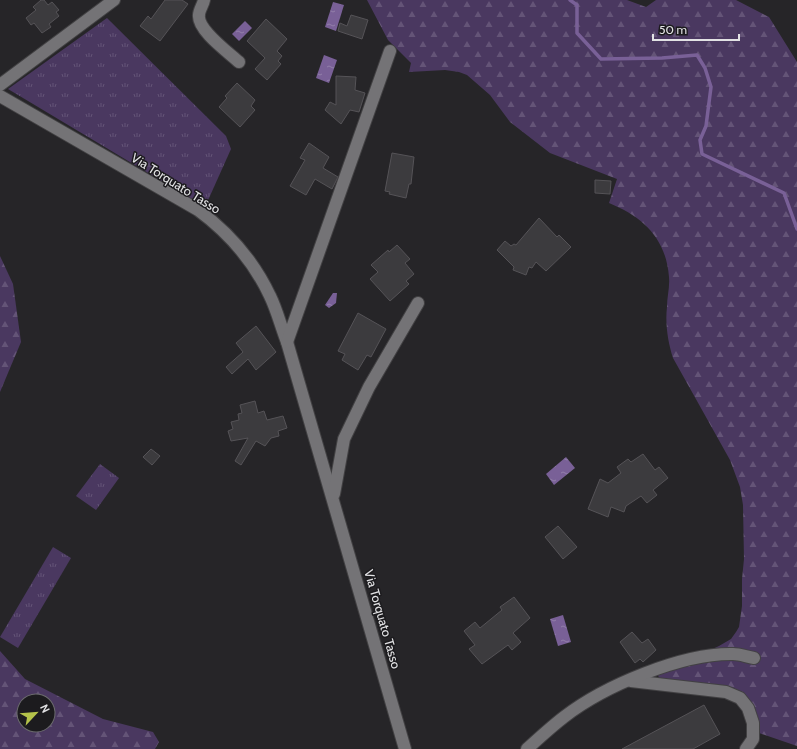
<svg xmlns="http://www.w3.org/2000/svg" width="797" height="749" font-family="Cabin,sans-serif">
  <defs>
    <pattern id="grass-tufts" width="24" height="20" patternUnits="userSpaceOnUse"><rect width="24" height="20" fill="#4a3860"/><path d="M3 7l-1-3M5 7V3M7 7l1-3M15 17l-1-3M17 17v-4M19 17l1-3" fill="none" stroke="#645477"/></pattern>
    <pattern id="forest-firs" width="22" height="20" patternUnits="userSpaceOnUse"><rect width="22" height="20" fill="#4a3860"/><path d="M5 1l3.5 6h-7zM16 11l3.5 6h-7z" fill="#645477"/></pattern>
    <pattern id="water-ripples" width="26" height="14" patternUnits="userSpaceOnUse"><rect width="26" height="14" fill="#796097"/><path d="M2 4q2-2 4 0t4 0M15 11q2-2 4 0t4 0" fill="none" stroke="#927eaa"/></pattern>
  </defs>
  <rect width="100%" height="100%" fill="#262528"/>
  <g fill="url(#grass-tufts)">
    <polygon points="107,18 226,136 231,149 205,207 8,89"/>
    <polygon points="100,464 119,478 96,510 76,496"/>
    <polygon points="53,547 71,558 18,648 0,637"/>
  </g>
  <g fill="url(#forest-firs)" fill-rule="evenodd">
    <path d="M367 0H627L646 7 656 0H736L769 17 797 62V746L759 733 757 719 752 705 659 678 658 675 719 646 731 639 736 632 739 627 742 606V579L744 559 743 505 740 487 730 460 673 358C668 342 665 324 667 307 667 297 670 287 669 277 666 238 643 217 609 203L617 179 550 153 510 122 490 95 467 75 459 72 445 70 409 72 411 63 388 40Z"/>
    <polygon points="0,256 13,284 21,342 0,392"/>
    <path d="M0 651 25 679 103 719 153 732 159 742 155 749H0ZM24 701H48V725H24Z"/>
  </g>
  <g fill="url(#water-ripples)">
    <polygon points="333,2 344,5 336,31 325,27"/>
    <polygon points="245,21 252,28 239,41 232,34"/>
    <polygon points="324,55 337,60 329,83 316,78"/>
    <polygon points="333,293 337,293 336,303 329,308 325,305"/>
    <polygon points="566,457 575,468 554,485 546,474"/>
    <polygon points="563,615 571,642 558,646 550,619"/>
  </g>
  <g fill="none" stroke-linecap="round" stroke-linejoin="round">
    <polyline stroke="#796097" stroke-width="3.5" points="570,0 577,5 577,33 601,59 662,58 697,55 705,68 711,87 706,126 700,140 702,154 784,193 797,229"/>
  </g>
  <g fill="#3c3b3e" stroke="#555357">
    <polygon points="41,0 44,0 48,5 52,2 59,10 56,12 59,16 49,24 51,27 42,33 34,23 31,25 26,18 36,10 33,7"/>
    <polygon points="165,0 182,0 188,4 160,41 140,26 148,16 151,19"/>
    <polygon points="351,15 368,20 362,39 338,31 340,23 347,26"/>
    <polygon points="266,19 287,39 277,51 282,56 278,61 281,64 267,80 255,69 265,58 247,41"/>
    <polygon points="336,76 356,77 355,90 365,93 359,112 350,110 341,124 325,110 330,102 336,105"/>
    <polygon points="237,83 255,100 251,106 255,110 240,127 219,107 227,98 225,96"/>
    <polygon points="309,143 329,157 323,168 338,177 332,189 315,179 306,195 290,186 305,160 300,158"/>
    <polygon points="392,153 414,157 411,184 409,184 406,198 389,194 390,192 385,191"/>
    <polygon points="595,180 611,181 610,194 595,193"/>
    <polygon points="539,218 557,237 559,235 571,247 546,271 536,262 532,268 529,267 526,275 513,270 514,267 497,250 505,241 511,246 514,244 516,245"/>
    <polygon points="397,245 410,259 405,263 414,274 406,281 409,284 390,301 370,279 378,272 371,265 388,250 389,252"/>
    <polygon points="358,313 386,329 371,357 367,355 358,370 342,360 345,354 338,351"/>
    <polygon points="256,326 276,352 256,370 248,359 232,374 226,367 243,352 236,343"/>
    <polygon points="255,401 258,413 264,411 267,420 283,416 287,428 278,431 279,436 271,438 265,446 256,441 241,465 235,461 248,438 231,441 228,431 233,429 231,422 239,420 238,414 242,413 240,405"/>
    <polygon points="151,449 160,456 152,465 143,457"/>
    <polygon points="643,454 655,470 659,467 668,478 653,490 657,495 647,503 641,496 626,506 624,512 611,507 608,517 588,509 600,479 608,483 621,473 617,467 628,459 631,462"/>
    <polygon points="558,526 577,547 563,559 545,537"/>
    <polygon points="514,597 530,618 513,633 521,642 512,650 508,645 482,664 469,649 475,645 464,631 475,622 480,628 502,610 500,607"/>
    <polygon points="632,632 642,643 648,639 656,650 643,662 640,659 635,663 620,642"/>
    <polygon points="704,705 720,734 693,749 622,749"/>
  </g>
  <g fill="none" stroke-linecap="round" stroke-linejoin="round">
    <g stroke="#424143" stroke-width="14">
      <g id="minor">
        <path d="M204 0C203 5 199 10 199 15 197 30 228 52 239 62"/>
        <polyline points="0,85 114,0"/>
        <path d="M0 96 198 210C228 232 254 262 270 296 277 310 281 327 287 342L405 749"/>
        <polyline points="287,342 390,51"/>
        <polyline points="334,494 344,439 369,387 418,303"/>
        <polyline points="631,681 726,692 740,698 748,708 753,723 753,739 746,749"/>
        <path d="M527 749C539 738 551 727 564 717 604 686 682 653 733 654 740 654 747 657 754 658"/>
      </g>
    </g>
    <use href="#minor" stroke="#747376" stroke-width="12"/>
  </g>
  <g text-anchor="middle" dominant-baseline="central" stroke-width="3" stroke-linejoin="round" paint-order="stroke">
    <g font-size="13" fill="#e2e2e4" stroke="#1c1b1e">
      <text transform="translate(176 183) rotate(32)">Via Torquato Tasso</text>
      <text transform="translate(383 619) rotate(74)">Via Torquato Tasso</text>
    </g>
  </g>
  <g transform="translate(36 713) rotate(64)"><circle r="19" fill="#1c1b1e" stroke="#6b6b6d"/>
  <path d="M0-3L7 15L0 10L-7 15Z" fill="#b4c24a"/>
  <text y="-6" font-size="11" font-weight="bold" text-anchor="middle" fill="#e2e2e4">N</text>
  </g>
  <path d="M653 34v6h86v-6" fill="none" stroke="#e2e2e4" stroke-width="2"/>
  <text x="659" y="34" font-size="12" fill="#e2e2e4" stroke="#1c1b1e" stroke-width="3" paint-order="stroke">50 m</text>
</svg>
